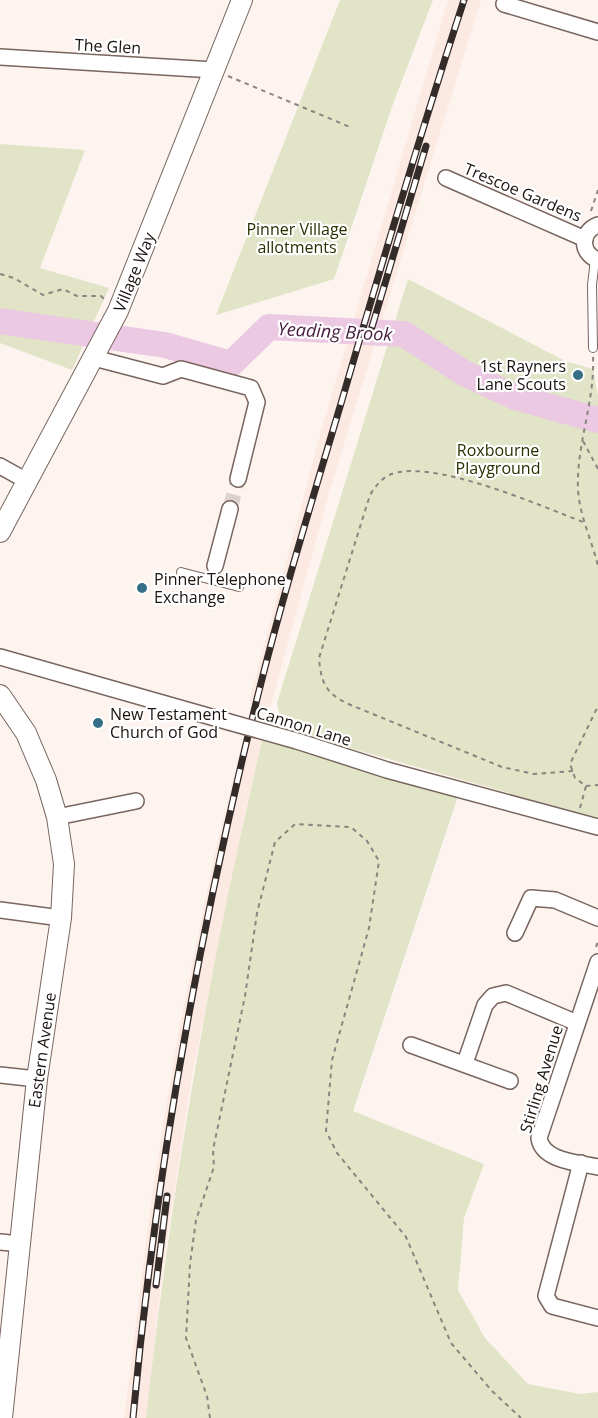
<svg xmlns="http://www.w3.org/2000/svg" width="598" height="1418" font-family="'Open Sans',sans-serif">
  <rect width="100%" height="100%" fill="#fdf4f0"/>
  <g fill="#fce9e2">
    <polygon points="448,0 481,0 331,486 270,708 249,701 254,683 321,431"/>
    <polygon points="245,732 263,737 245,814 192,1076 163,1267 146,1418 124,1418 152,1194 179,1030 215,852"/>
  </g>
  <g fill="#e1e4c6">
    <polygon points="340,0 433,0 393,104 334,279 216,315"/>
    <polygon points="0,144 85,150 40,268 109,288 72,370 0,343"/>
    <polygon points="408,279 565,361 593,369 598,396 598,818 314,738 304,722 279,713 277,703"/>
    <path d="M263 737 458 796 353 1111 484 1164 464 1218 458 1290 485 1338 528 1384 580 1394 598 1392V1418H146C172 1185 209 965 263 737Z"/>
  </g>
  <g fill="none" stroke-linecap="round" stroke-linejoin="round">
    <polyline stroke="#ebc9e3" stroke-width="26" points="0,321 165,345 231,364 269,327 404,334 464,373 515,397 598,420"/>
    <polyline stroke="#dbd2ce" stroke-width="15" stroke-dasharray="15 8" stroke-linecap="butt" points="230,509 238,479"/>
    <g stroke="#79655d" stroke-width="10">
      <g id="service">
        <polyline points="593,348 592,285 595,259"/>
        <polyline points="181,572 239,587"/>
      </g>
    </g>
    <g stroke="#79655d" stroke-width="18">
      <g id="minor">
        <polyline points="504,4 598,32"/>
        <polyline points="0,57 214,70"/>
        <polyline points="446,178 585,239"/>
        <path d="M598 225C580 232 580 253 598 260"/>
        <polyline points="94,358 163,376 181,369 251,388 257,402 238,479"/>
        <polyline points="0,466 27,481"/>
        <polyline points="215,566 230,509"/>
        <polyline points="0,657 229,722"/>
        <polyline points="297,741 387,770 598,827"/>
        <polyline points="57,817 136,801"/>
        <polyline points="0,910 61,918"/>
        <polyline points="515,933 531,898 555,900 598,918"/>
        <path d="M598 962 539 1138C542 1161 579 1163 598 1167"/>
        <polyline points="411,1045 510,1081"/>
        <polyline points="465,1063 485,1005 493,996 506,993 577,1023"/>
        <polyline points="0,1075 37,1079"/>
        <polyline points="581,1163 546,1296 552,1306 598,1318"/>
        <polyline points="0,1242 20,1244"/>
      </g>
    </g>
    <g stroke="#79655d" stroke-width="22">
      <g id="tertiary">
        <polyline points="0,532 118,311 242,0"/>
        <polyline points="0,695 26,733 46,780 57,817 64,864 61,918 37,1079 2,1418"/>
      </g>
    </g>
    <g stroke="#8c8480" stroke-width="2" stroke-dasharray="4.5 4.5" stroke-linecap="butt">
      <polyline points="228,76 350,127"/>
      <polyline points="591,211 598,190"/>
      <polyline points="0,274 14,278 43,295 63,289 77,296 101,296 104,299"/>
      <path d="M593 357C595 402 576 445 578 490 580 517 592 541 598 566"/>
      <polyline points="583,441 598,469"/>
      <path d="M573 771 534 774 502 767 346 703C325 692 321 682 319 658L370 495C375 487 380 480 389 475 430 457 541 506 583 522"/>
      <polyline points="586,786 598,785"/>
      <polyline points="580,808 586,786 575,778 570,764 598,706"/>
      <polyline points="596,947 598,941"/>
      <polyline points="210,1418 207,1396 186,1338 190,1264 196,1220 214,1167 213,1150 245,996 257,913 275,842 295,824 351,827 367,841 379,861 369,928 332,1060 326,1131 337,1153 406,1237 451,1343 492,1391 521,1418"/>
    </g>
    <use href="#service" stroke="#fff" stroke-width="8"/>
    <use href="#minor" stroke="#fff" stroke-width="15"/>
    <use href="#tertiary" stroke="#fff" stroke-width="20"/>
    <g stroke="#332c29" stroke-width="7">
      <g id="rail">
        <polyline points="372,327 426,146"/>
        <polyline points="156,1285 167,1196"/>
        <path d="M133 1418C155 1177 198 938 256 703 281 601 312 501 342 400 381 266 421 132 464 0"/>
      </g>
    </g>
    <use href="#rail" stroke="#fff" stroke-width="4.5" stroke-dasharray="14" stroke-linecap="butt"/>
    <g stroke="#79655d" stroke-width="18" stroke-linecap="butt">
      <polyline id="minor-bridge" points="229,722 297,741"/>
    </g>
    <use href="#minor-bridge" stroke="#fff" stroke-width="15"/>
  </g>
  <g fill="#366e88" stroke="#fff" stroke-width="2">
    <circle cx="578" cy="375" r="6"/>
    <circle cx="142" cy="588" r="6"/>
    <circle cx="98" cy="723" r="6"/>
  </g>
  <g text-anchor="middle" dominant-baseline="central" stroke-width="4.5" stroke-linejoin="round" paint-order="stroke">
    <g font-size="16" fill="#1a1310" stroke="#fff">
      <text transform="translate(108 46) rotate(3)">The Glen</text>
      <text transform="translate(523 192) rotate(23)">Trescoe Gardens</text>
      <text transform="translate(134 272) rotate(-68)">Village Way</text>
      <text transform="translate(304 726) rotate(17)">Cannon Lane</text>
      <text transform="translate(42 1050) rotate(-82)">Eastern Avenue</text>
      <text transform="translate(541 1079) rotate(-73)">Stirling Avenue</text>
    </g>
    <g font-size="16" fill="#2c2f00" stroke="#fff">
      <text x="297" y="229">Pinner Village<tspan x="297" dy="18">allotments</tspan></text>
      <text x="498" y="450">Roxbourne<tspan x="498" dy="18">Playground</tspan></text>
    </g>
    <g font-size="16" fill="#1a1310" stroke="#fff" text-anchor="start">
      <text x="566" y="366" text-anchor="end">1st Rayners<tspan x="566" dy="18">Lane Scouts</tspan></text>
      <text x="154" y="579">Pinner Telephone<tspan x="154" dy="18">Exchange</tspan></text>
      <text x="110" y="714">New Testament<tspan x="110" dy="18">Church of God</tspan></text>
    </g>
    <g font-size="18" font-style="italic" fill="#431a3d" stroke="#fff">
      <text transform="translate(335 331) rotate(3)">Yeading Brook</text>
    </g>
  </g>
</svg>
